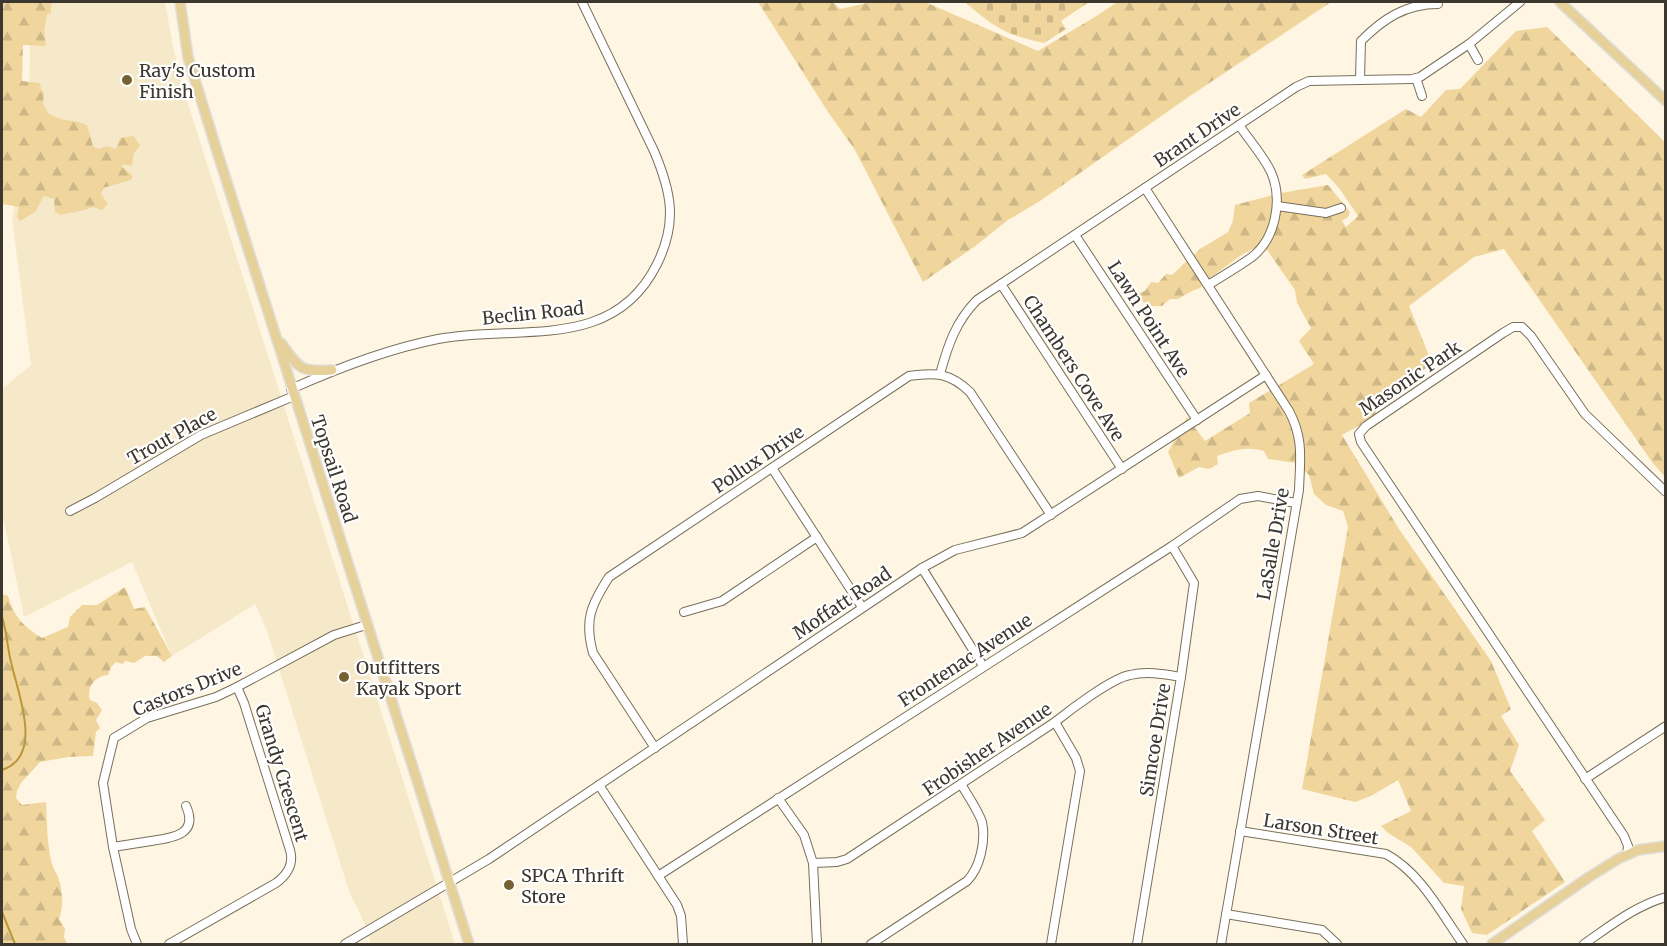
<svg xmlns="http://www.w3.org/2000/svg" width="1667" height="946" font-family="Merriweather,serif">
  <defs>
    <pattern id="forest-firs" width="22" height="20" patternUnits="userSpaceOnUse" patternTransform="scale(1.5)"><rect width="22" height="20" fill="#f0d69c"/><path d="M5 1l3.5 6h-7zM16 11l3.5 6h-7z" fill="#cfb887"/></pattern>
    <pattern id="cemetery-stones" width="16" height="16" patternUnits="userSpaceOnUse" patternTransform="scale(1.5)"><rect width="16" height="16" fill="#f0d69c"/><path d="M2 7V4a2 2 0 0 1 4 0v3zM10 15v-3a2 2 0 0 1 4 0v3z" fill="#cfb887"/></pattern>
  </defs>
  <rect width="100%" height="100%" fill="#fef6e3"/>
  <polygon fill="#f6e9ca" points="31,2 165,2 173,46 182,85 455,944 371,944 365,924 349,891 267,631 255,604 172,656 132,562 24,617 2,512 2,389 31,365 12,219 28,136"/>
  <g fill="url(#forest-firs)">
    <path d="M2 2H53L51 6V13L47 15 44 31 46 46 23 45 22 81 40 83 41 89 44 93 43 103 48 113C60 122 74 119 87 125L93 146 99 149 107 146 116 149 120 138 134 136 140 146 134 153 132 166 123 164 122 167 133 176 131 180 103 188 101 194 108 204 102 210 93 207 85 210 60 215 55 212 54 199 44 196 35 212 20 221 17 217 19 207 2 204Z"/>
    <polygon points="758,2 833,2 840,9 872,2 925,2 1038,51 1098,15 1117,2 1331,2 1187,98 1040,201 1008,220 974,247 923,282 855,150 828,112"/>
    <path d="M1547 27 1665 142V477L1652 462 1504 249 1474 257 1409 306 1432 363 1376 410 1375 417 1342 435 1399 529 1491 661 1511 709 1501 716 1519 745 1510 771 1545 820 1532 831 1565 882 1487 935 1472 933 1461 909 1464 886 1444 883 1411 847 1388 833 1381 826 1411 811 1398 780 1371 796 1355 802 1302 789 1348 527 1343 511 1326 505 1314 494 1309 475 1296 463 1268 459 1264 451C1248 446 1233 450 1217 456L1218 464 1209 469 1199 467 1179 478 1168 452 1187 417 1205 441 1250 413 1249 403 1314 364 1299 341 1311 328 1297 303 1295 290 1267 250 1257 247 1243 254 1210 278 1200 288 1192 291 1178 299H1170L1162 306H1149L1134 295 1145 291 1151 282 1158 283 1166 274 1172 275 1200 249 1228 232 1233 221 1235 205 1281 193 1328 185 1350 212 1348 217 1342 221 1346 227 1358 216 1339 188 1326 174 1305 179 1302 175 1406 109 1421 117 1446 90 1460 89 1516 31Z"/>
    <path d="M125 587 134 609 145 607 172 656 164 662 157 656H145L134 663 126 661 122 664 116 662 111 667 108 675C95 676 86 687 90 700L97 703 102 710 96 720 100 728 96 732 93 756 68 757 40 762 21 783 17 791 16 798 22 805 46 802C47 823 47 844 52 864 53 869 57 873 58 877 63 891 64 905 59 919L65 929 64 937 67 944H2V594L8 596C15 618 23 626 42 638L68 627 70 617 82 605H97Z"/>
  </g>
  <path fill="url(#cemetery-stones)" d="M965 2H1089L1061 21 1066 29 1044 43C1005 35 994 27 965 2Z"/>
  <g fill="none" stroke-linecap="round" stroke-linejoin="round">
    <g stroke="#bb973c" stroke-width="2">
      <path d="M2 617C7 632 7 646 11 662 17 691 45 756 2 770"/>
      <polyline points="2,912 15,944"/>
    </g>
    <g stroke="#786f5b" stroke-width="10">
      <g id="minor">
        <polyline points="1469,44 1478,60"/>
        <polyline points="1416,78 1422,96"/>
        <path d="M1360 79 1361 41C1383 19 1405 4 1438 4"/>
        <path d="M1145 188 1289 411C1304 439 1300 460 1299 490L1221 944"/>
        <polyline points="1277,206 1326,213 1341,208"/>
        <polyline points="1075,235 1197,420"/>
        <polyline points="1001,284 1122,469"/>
        <path d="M1208 285C1223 276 1238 267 1252 257 1276 238 1283 199 1271 172 1263 155 1249 140 1239 125"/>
        <path d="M940 374C948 345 956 321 977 300L1296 87 1309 81 1412 79 1420 77 1469 44 1520 2"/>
        <path d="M291 389C338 368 387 349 438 339 518 324 613 353 657 264 678 222 671 191 654 151L582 2"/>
        <polyline points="772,468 862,607"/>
        <polyline points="70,511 95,498 201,435 294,396"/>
        <polyline points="922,568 983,666"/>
        <polyline points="684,612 722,601 817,537"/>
        <path d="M655 748 593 653C584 620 591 605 609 577L909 376C936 372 950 373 970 392L1051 515"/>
        <polyline points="1585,779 1666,726"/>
        <polyline points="599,785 677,905 681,916 683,944"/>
        <polyline points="778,798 804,835 813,863 817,944"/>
        <path d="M1240 831 1386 854C1421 873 1441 913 1463 944"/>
        <path d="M113 847C126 845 138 843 151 841 172 838 199 835 186 806"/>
        <polyline points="1627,855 1628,846 1624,836 1361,442 1359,434 1366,426 1503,333 1513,327 1522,327 1531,336 1585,414 1666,492"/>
        <path d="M813 863 837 862 847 859 1055 722C1070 710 1112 678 1130 675 1147 671 1163 674 1181 677"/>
        <polyline points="658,876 1172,546 1240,499 1258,496 1296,503"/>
        <polyline points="1226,914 1322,930 1337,944"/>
        <polyline points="137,944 131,929 113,847 103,783 114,738 147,718 216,697 237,687 334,635 366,625"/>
        <path d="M169 944 276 883C288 874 294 864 290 850L244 703 237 687"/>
        <polyline points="345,944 489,859 922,568 955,550 1022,533 1266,375"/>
        <path d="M871 944 967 881C980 868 986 841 982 822 978 810 968 796 961 784"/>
        <polyline points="1051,944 1080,771 1076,758 1055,722"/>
        <polyline points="1137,944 1181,677 1194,583 1172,546"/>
        <path d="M1584 944C1610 926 1635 906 1666 897"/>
      </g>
    </g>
    <g stroke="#e0dfde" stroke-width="12">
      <g id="major">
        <polyline points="180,2 188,57 216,148 469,944"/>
        <polyline points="1560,2 1666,101"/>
        <path d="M281 343C300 369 299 372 332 370"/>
        <polyline points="1492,944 1589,877 1618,859 1638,850 1666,846"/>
      </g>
    </g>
    <use href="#minor" stroke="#fff" stroke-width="8"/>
    <use href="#major" stroke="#e6d19b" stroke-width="9"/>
  </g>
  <g fill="#766231" stroke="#fff" stroke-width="2">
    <circle cx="127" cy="80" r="6"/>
    <circle cx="344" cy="677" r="6"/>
    <circle cx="509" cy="885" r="6"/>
  </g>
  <g text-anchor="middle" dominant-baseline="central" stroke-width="4.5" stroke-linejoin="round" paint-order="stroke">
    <g font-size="18" fill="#3c382f" stroke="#fff" text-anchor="start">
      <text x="139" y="70">Ray's Custom<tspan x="139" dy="21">Finish</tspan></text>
      <text x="356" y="667">Outfitters<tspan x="356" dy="21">Kayak Sport</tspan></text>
      <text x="521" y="875">SPCA Thrift<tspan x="521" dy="21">Store</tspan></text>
    </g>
    <g font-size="18" fill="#3c382f" stroke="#fff">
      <text transform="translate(1197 135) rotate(-34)">Brant Drive</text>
      <text transform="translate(533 313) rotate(-6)">Beclin Road</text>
      <text transform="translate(1149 319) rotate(57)">Lawn Point Ave</text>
      <text transform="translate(1074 368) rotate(57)">Chambers Cove Ave</text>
      <text transform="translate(1410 378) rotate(-34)">Masonic Park</text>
      <text transform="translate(172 436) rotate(-29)">Trout Place</text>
      <text transform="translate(758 459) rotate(-34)">Pollux Drive</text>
      <text transform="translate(334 469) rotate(72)">Topsail Road</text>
      <text transform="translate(1273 544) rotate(-80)">LaSalle Drive</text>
      <text transform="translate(842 603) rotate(-34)">Moffatt Road</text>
      <text transform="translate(965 660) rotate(-33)">Frontenac Avenue</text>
      <text transform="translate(187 689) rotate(-22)">Castors Drive</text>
      <text transform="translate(1155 740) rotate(-81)">Simcoe Drive</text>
      <text transform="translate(987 749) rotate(-34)">Frobisher Avenue</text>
      <text transform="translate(282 773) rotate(73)">Grandy Crescent</text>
      <text transform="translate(1321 829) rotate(9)">Larson Street</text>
    </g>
  </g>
  <rect width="1667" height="946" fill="none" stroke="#3c382f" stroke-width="6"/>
</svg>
